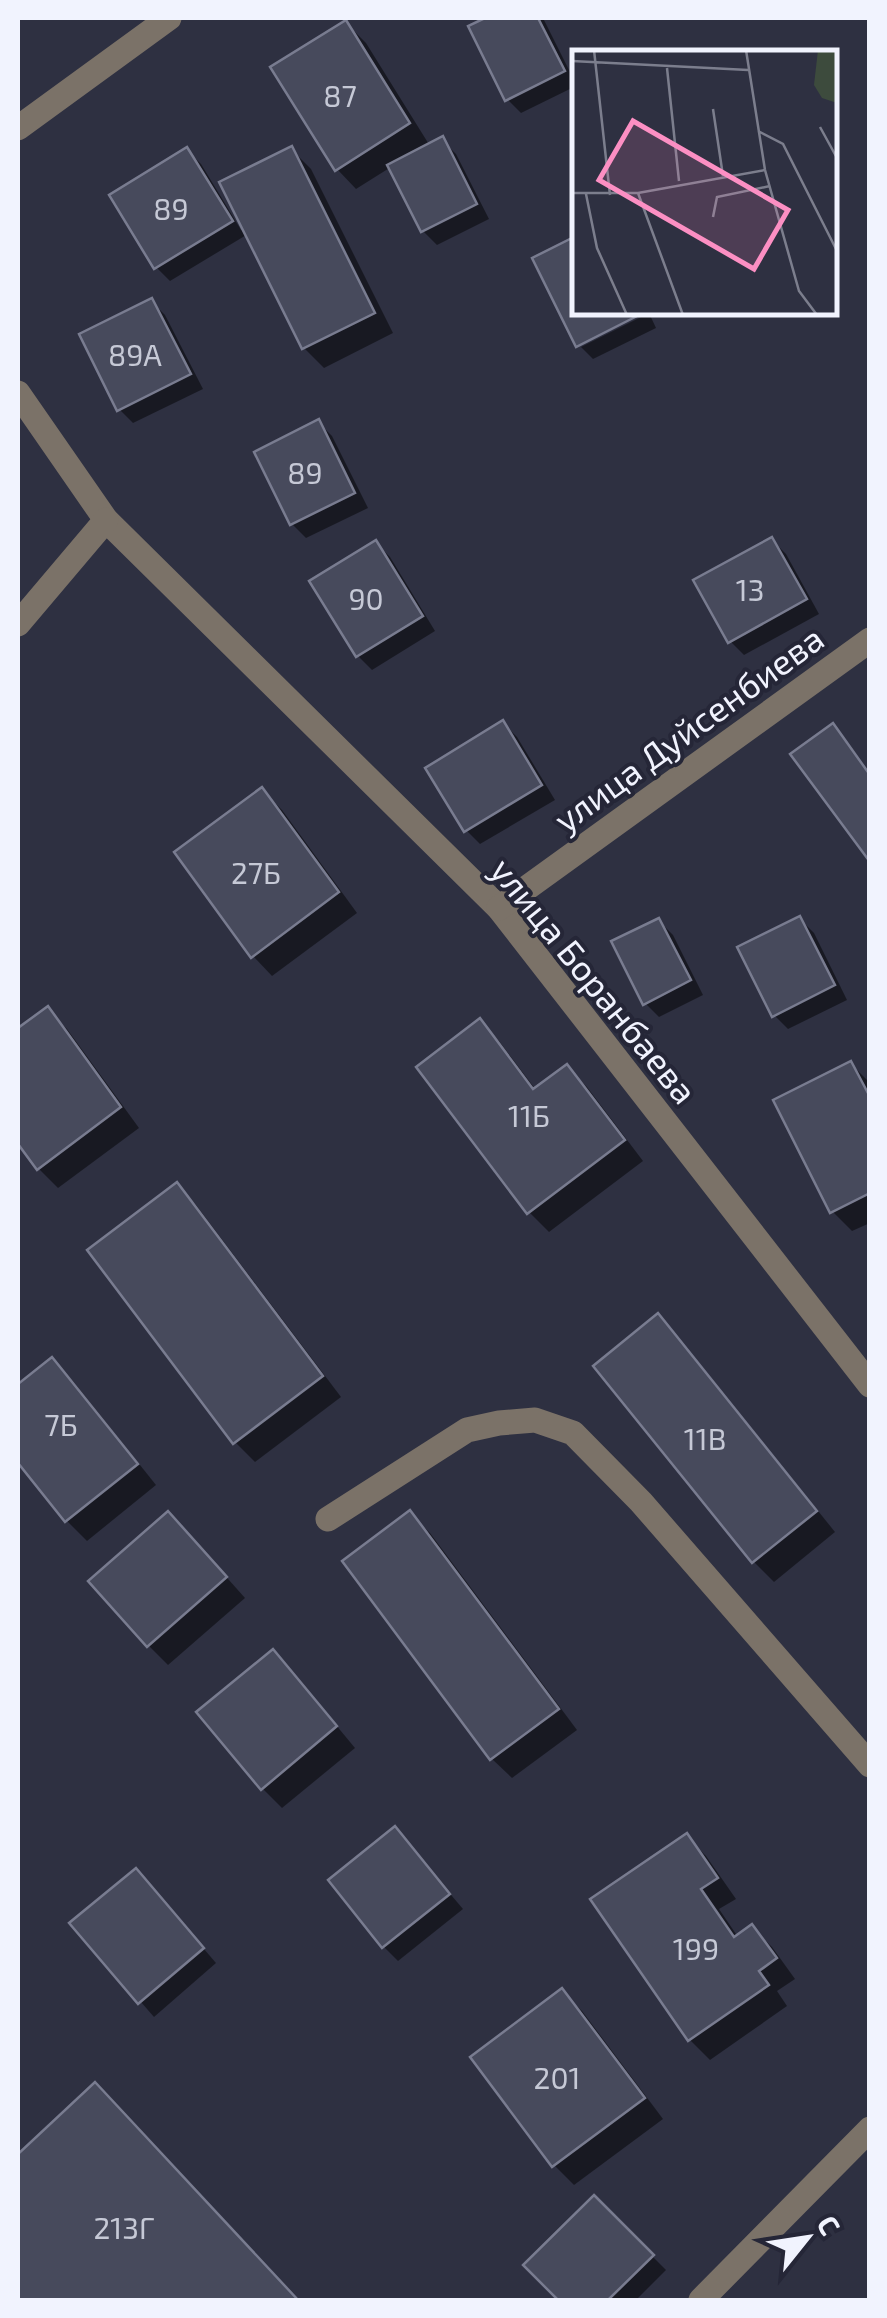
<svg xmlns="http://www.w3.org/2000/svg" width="887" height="2318" font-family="'Exo 2',sans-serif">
  <rect width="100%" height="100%" fill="#2e3041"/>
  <g fill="#0007">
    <polygon points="490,18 543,18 574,80 574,87 521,113 507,99 471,27"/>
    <polygon points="346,23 366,43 430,146 442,140 456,154 489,219 437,245 423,231 391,167 356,189 337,169"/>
    <polygon points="291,149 311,169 393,333 324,368 304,348 248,234 170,281 156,267 187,150 201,164 241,230 245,229"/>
    <polygon points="151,301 165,315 203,389 133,423 119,409"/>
    <polygon points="649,313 656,328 593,359 581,347"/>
    <polygon points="318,422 332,436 368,508 306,538 292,524 257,453"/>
    <polygon points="772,540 786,554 819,614 744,655 730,641"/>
    <polygon points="376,543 390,557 435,631 372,670 358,656"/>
    <polygon points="503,723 517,737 555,800 480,844 466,830"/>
    <polygon points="262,790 282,810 357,913 272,976 253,956"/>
    <polygon points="800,919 814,933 847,1000 788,1029 774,1015"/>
    <polygon points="659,921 673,935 703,995 659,1017 645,1003"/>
    <polygon points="47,1009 67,1029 139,1128 58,1188 38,1168 18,1139 18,1031"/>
    <polygon points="479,1022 499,1041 536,1090 567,1067 587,1087 643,1161 549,1232 529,1212 420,1068"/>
    <polygon points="851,1064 870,1083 870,1223 852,1231 832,1211"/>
    <polygon points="177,1185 196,1205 341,1397 255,1462 235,1442"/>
    <polygon points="658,1317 678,1337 835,1532 774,1582 754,1562 597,1366"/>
    <polygon points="52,1360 72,1380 156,1485 87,1541 67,1521 18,1459 18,1387"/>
    <polygon points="410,1513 430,1533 577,1730 512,1778 492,1759 345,1561"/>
    <polygon points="188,1534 245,1598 168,1665 149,1646"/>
    <polygon points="272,1652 292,1672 355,1748 282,1808 262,1788"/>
    <polygon points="395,1829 463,1909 398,1961 384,1947 331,1880"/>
    <polygon points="686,1836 706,1856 736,1899 719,1909 738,1937 752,1927 772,1947 795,1979 777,1991 787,2006 710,2060 690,2040"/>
    <polygon points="149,1885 216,1963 154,2017 73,1924"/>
    <polygon points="562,1992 582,2011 663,2119 574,2185 554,2165"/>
    <polygon points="95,2085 119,2109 297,2300 18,2300 18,2158"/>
    <polygon points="594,2198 666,2270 636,2300 561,2300 526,2265"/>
  </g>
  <g fill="#474a5c" stroke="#797c90" stroke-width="2.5">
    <polygon points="485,18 538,18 565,71 505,101 468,26"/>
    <polygon points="346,20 410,123 335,171 270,67"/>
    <polygon points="443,136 477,204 421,232 387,165"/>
    <polygon points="292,146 375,313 302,349 219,182"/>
    <polygon points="187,147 233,221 154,269 109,195"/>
    <polygon points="574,237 574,312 643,313 576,347 532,258"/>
    <polygon points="152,298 191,374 117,411 79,334"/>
    <polygon points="319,419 355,493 290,525 254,452"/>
    <polygon points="772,537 807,599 728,643 693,580"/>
    <polygon points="376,540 423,616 356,657 309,581"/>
    <polygon points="503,720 542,785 464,832 425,768"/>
    <polygon points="833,723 870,775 870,862 790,754"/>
    <polygon points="262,787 339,892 251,958 174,852"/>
    <polygon points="800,916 835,985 772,1017 737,947"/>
    <polygon points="659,918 691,980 643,1005 611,941"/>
    <polygon points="48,1006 121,1107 37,1170 18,1144 18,1028"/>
    <polygon points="480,1018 533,1089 567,1064 625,1140 527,1214 416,1067"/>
    <polygon points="851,1061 870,1097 870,1193 830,1213 773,1100"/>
    <polygon points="177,1182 323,1376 233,1444 87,1250"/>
    <polygon points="658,1313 817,1511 752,1563 593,1366"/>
    <polygon points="52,1357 138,1464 65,1522 18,1463 18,1384"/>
    <polygon points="410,1510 559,1709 490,1760 342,1561"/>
    <polygon points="168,1511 227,1577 147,1647 88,1581"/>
    <polygon points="273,1649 337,1726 261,1790 196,1712"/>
    <polygon points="395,1826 450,1894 382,1948 328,1880"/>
    <polygon points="687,1833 718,1878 701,1889 734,1937 752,1924 777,1958 759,1971 769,1985 688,2041 590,1899"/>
    <polygon points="136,1868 204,1948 138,2004 69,1923"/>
    <polygon points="562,1988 645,2098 552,2167 470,2057"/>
    <polygon points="95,2082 298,2300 18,2300 18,2154"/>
    <polygon points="594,2195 654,2255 608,2300 558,2300 523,2265"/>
  </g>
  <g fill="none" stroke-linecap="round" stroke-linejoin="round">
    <g stroke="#7b7268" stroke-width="25">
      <polyline points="18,128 169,18"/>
      <polyline points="18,393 106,520 499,908 870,1385"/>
      <polyline points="18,624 106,520"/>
      <polyline points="499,908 870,640"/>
      <polyline points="328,1519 467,1430 499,1423 535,1420 573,1433 641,1502 870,1765"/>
      <polyline points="701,2300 870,2129"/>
    </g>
  </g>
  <g text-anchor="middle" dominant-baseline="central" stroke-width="8" stroke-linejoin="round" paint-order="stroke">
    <g font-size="30" fill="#c6c9d6">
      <text x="340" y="95">87</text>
      <text x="171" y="208">89</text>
      <text x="135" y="354">89А</text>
      <text x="305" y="472">89</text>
      <text x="750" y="589">13</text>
      <text x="366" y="598">90</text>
      <text x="256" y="872">27Б</text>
      <text x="529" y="1115">11Б</text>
      <text x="61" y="1424">7Б</text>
      <text x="705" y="1438">11В</text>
      <text x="696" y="1948">199</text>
      <text x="557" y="2077">201</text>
      <text x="124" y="2227">213Г</text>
    </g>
    <g font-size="35" fill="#f1f3fe" stroke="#252637">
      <text transform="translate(688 728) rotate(-36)">улица Дуйсенбиева</text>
      <text transform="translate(595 980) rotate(51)">улица Боранбаева</text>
    </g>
  </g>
  <g transform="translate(572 50)">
    <rect width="265" height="265" fill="#2e3041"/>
    <path d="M246 0H265V53L250 48 242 35Z" fill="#3d4b3d"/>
    <path fill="none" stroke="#7c7e8d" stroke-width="2.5" d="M22 0 38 145M174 0 193 120 227 241 245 265M0 11 176 20M95 18 107 131M141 59 151 126M248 77 265 108M186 81 211 94 265 201M0 143H66L193 120M66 143 111 265M14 144 25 198 55 265M141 167 145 147 198 136"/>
    <path fill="#fc8fc3" fill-opacity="0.15" stroke="#fc8fc3" stroke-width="5" d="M61 71 216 160 182 219 27 130Z"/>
    <rect width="265" height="265" fill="none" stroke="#f1f3fe" stroke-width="5"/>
  </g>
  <rect width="887" height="2318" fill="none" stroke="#f1f3fe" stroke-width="40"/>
  <g transform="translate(807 2238) rotate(60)" stroke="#252637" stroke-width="8" paint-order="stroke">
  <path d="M0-8L18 38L0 25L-18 38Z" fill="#f1f3fe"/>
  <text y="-15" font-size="28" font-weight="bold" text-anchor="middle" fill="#f1f3fe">С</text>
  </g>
</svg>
